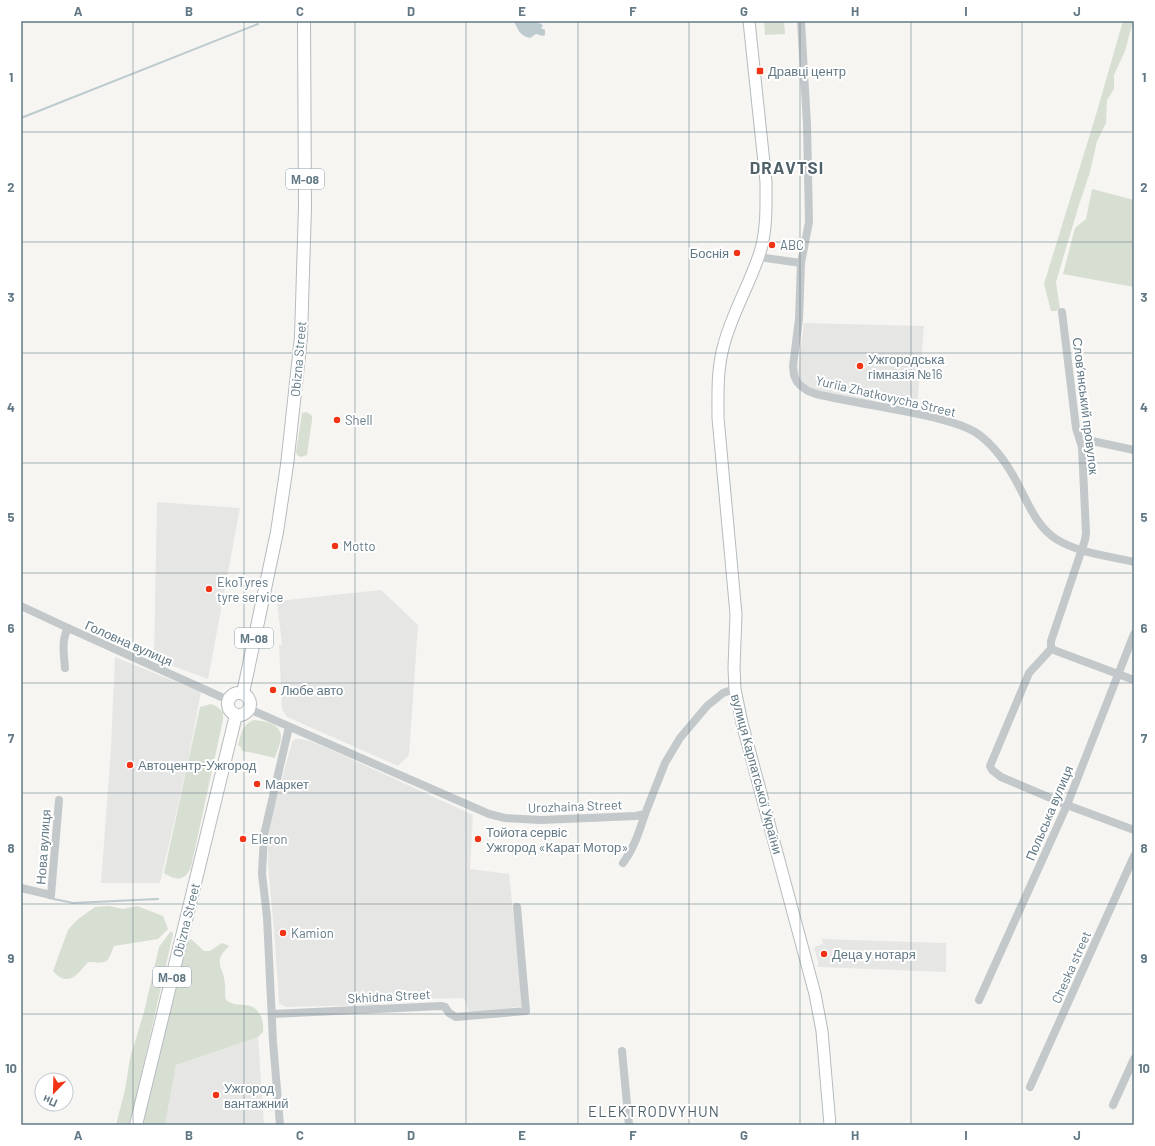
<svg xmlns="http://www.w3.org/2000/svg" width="1155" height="1146" font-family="Barlow,sans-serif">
  <rect width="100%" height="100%" fill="#f6f5f1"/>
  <g fill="#e6e7e5">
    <polygon points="804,323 924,326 917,409 837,395 805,387 797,378"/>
    <polygon points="157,502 240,508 208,679 154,659"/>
    <polygon points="381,590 418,625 409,755 398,766 287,717 282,709 279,645 282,645 277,601"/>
    <polygon points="115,657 201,692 188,761 160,883 101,883 111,748"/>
    <polygon points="295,739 301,739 310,741 336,752 473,815 470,869 509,874 523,1006 469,1013 464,998 384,1000 378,1005 286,1007 279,1003 275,943 268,864 268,843 270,823 292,742"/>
    <polygon points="822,939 946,943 946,972 818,967 818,962 814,947 823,944"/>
    <polygon points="258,1037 264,1125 165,1125 176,1065"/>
  </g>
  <g fill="#d7ded2">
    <polygon points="764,21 784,21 785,34 765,35"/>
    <polygon points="1123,21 1133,21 1125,51 1114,75 1114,89 1107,100 1106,123 1097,141 1090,172 1078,208 1056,282 1060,309 1056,311 1051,311 1044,284 1095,118"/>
    <polygon points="1092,189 1134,200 1134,287 1063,274 1075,228 1086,219"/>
    <polygon points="306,412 310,414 312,416 312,420 307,455 301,457 297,455 296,452 302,413"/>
    <path d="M211 704 216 706 223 712V720L191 867C185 881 176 881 164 873L200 707Z"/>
    <path d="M254 720C264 721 280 723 281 736 281 743 277 751 275 758L254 753 242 751 241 747 238 745C241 735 242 724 254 720Z"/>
    <path d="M109 906 123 909 137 906 163 916 168 929 158 939 114 946C107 964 108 963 88 962 77 975 68 988 53 971L68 930 77 920 95 907Z"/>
    <polygon points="171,931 173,934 130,1125 116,1125 125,1090 130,1058 144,1012 159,947"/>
    <path d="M191 939 204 951H210L222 943 229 946C212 963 223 965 225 984 226 990 224 995 226 1000 237 1007 240 1003 250 1006 261 1009 264 1023 263 1032L258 1037 176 1065 165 1125H142L188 941Z"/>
  </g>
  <path fill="#bdcbcf" d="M514 21H539V24L541 23 543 26 541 28 545 30V35L543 36 536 34 530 38C520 36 518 30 514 21Z"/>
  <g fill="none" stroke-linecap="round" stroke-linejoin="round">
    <g stroke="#bdcbcf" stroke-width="2">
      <polyline points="21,118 258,24"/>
      <polyline points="49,898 73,903 158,899"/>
    </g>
    <g stroke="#b6bbbe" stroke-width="13">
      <path id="major" d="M749 21 766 182C766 204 767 227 761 249 751 283 731 314 723 348 717 371 718 394 718 418L736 614 734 668 735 689 742 723 815 994 822 1031 830 1125"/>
    </g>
    <g stroke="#b7bbbe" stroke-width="14">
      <g id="highway">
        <circle cx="239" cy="704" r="11"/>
        <polyline points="243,693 277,532 287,465 301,337 305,207 304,21"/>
        <polyline points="136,1125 236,715"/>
      </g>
    </g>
    <g stroke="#c3c8ca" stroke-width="8">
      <path d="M801 21 807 124 809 222 801 263 799 319 793 366 794 375 797 382 801 386 808 391 816 394C855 403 894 408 932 417 946 421 962 424 975 432 989 441 1002 457 1011 472 1025 494 1033 524 1056 539 1078 553 1109 556 1134 562"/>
      <polyline points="758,257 801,263"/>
      <polyline points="1062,312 1076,428 1082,447 1086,533 1085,540 1051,641 1051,649 1029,673 990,766 992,770 1001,777 1067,805 1134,830"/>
      <polyline points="1082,447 1085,442 1092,441 1134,450"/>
      <polyline points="21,606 68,628 228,700"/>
      <polyline points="1051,649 1134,680"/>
      <path d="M65 668C64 654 61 641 68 628"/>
      <polyline points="249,709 489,814 505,818 541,820 636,816 645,814 665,763 680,738 707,706 723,693 735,689"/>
      <path d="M623 863C634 848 639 832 645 814"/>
      <polyline points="21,888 51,895 59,800"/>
      <polyline points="979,1000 1067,805 1134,634"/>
      <polyline points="272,1014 441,1006 445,1007 449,1013 456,1017 526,1011 517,907"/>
      <polyline points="622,1051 629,1125"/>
      <polyline points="1030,1087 1134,856"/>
      <polyline points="1113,1105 1134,1059"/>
      <polyline points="280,1125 273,1042 267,917 262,874 264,835 289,727"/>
    </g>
    <use href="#major" stroke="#fff" stroke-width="11"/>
    <use href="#highway" stroke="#fff" stroke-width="12"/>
  </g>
  <path fill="none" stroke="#627985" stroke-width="1" stroke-opacity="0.55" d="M133 21V1125M244 21V1125M355 21V1125M466 21V1125M578 21V1125M689 21V1125M800 21V1125M911 21V1125M1022 21V1125M21 132H1134M21 242H1134M21 353H1134M21 463H1134M21 573H1134M21 683H1134M21 793H1134M21 904H1134M21 1014H1134"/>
  <g fill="#f23315" stroke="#fff" stroke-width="1.5">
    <rect x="756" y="67" width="8" height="8" rx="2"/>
    <circle cx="772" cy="245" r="4"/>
    <circle cx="737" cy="253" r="4"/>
    <circle cx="860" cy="366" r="4"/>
    <circle cx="337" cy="420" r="4"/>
    <circle cx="335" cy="546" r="4"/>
    <circle cx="209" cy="589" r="4"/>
    <circle cx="273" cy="690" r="4"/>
    <circle cx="130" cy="765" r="4"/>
    <circle cx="257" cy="784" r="4"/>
    <circle cx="243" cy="839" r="4"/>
    <circle cx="478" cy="839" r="4"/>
    <circle cx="283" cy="933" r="4"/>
    <circle cx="824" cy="954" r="4"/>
    <circle cx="216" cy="1095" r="4"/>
  </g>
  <g text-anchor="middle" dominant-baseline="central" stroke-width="4" stroke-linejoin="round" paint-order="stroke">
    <g fill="#fff" stroke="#91a1aa" stroke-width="1">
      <rect x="286" y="169" width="38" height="20" rx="3"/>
      <rect x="235" y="628" width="38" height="20" rx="3"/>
      <rect x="153" y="967" width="38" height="20" rx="3"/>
    </g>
    <g font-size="12" font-weight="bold" fill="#627985">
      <text x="305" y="179">М-08</text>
      <text x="254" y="638">М-08</text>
      <text x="172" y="977">М-08</text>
    </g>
    <g font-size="13" fill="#627985" stroke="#fff" text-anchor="start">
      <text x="768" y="71">Дравці центр</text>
      <text x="780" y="245">ABC</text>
      <text x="729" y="253" text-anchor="end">Боснія</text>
      <text x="868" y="359">Ужгородська<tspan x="868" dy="15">гімназія №16</tspan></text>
      <text x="345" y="420">Shell</text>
      <text x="343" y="546">Motto</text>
      <text x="217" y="582">EkoTyres<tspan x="217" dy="15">tyre service</tspan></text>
      <text x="281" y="690">Любе авто</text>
      <text x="138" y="765">Автоцентр-Ужгород</text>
      <text x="265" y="784">Маркет</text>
      <text x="486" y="832">Тойота сервіс<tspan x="486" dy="15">Ужгород «Карат Мотор»</tspan></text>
      <text x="251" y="839">Eleron</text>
      <text x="291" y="933">Kamion</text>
      <text x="832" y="954">Деца у нотаря</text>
      <text x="224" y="1088">Ужгород<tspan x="224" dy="15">вантажний</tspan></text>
    </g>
    <g font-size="13" fill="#627985" stroke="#fff">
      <text transform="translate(298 359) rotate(-85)">Obizna Street</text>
      <text transform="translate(886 396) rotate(13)">Yuriia Zhatkovycha Street</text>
      <text transform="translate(1086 406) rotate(83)">Словʼянський провулок</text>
      <text transform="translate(129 643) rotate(24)">Головна вулиця</text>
      <text transform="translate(757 774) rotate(75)">вулиця Карпатської України</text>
      <text transform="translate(575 806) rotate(-2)">Urozhaina Street</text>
      <text transform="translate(1049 813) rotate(-67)">Польська вулиця</text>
      <text transform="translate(43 847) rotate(-86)">Нова вулиця</text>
      <text transform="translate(186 920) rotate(-76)">Obizna Street</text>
      <text transform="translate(1071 967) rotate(-66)">Cheska street</text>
      <text transform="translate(389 996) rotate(-3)">Skhidna Street</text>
    </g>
    <g font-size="15" letter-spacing="1" fill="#50616a" stroke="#fff">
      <text x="654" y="1111">ELEKTRODVYHUN</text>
    </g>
    <g font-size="17" font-weight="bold" letter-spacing="1" fill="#50616a" stroke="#fff">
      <text x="787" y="167">DRAVTSI</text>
    </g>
  </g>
  <rect width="1155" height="1146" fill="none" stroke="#ffffff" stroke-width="44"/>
  <g transform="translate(54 1092) rotate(203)"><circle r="19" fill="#ffffff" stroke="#c0c9ce"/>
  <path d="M0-3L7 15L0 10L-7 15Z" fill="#f23315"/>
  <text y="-6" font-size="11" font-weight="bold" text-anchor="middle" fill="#627985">Пн</text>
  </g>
  <rect x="22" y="22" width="1111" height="1102" fill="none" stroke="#627985" stroke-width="1.5"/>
  <g font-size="13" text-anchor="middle" font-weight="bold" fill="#627985">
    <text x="78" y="16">A</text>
    <text x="189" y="16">B</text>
    <text x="300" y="16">C</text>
    <text x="411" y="16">D</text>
    <text x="522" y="16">E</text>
    <text x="633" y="16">F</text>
    <text x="744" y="16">G</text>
    <text x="855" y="16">H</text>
    <text x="966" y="16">I</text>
    <text x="1077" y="16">J</text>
    <text x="11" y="82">1</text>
    <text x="1144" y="82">1</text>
    <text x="11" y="192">2</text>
    <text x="1144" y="192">2</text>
    <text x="11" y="302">3</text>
    <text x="1144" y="302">3</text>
    <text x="11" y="412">4</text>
    <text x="1144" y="412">4</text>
    <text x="11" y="522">5</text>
    <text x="1144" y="522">5</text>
    <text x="11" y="633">6</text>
    <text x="1144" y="633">6</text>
    <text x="11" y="743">7</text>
    <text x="1144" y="743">7</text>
    <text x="11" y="853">8</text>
    <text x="1144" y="853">8</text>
    <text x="11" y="963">9</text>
    <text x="1144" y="963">9</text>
    <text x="11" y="1073">10</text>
    <text x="1144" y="1073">10</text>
    <text x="78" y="1140">A</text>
    <text x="189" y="1140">B</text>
    <text x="300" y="1140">C</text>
    <text x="411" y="1140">D</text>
    <text x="522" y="1140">E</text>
    <text x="633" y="1140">F</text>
    <text x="744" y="1140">G</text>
    <text x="855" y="1140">H</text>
    <text x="966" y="1140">I</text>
    <text x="1077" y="1140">J</text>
  </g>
</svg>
